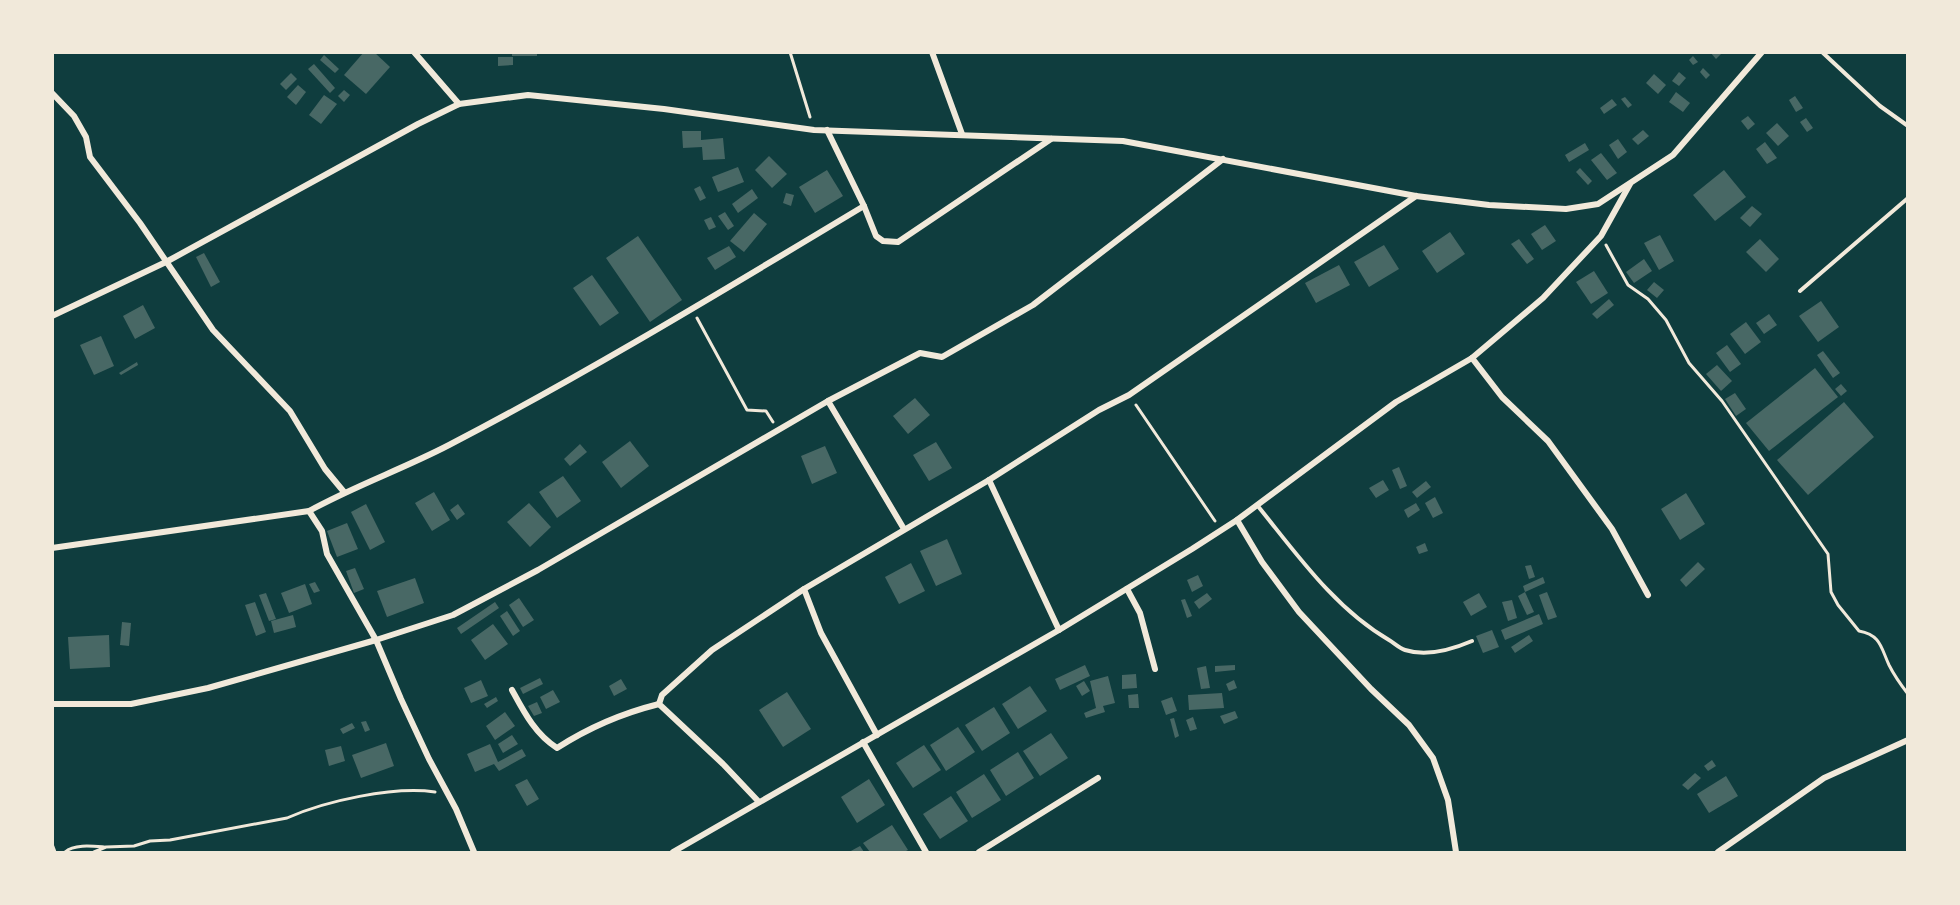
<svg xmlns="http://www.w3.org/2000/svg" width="1960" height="905" font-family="'Titillium Web',sans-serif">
  <rect width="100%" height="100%" fill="#0f3d3e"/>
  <g fill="#486865">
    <polygon points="364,52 374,52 390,67 366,94 344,75"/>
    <rect x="512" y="52" width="25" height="4"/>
    <polygon points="1710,52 1723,52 1716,59"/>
    <polygon points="324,55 339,69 335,73 320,60"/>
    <polygon points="1693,56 1698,62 1693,65 1689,60"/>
    <polygon points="498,57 513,57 513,65 498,66"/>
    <polygon points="314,64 335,88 330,93 308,69"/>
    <polygon points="1703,68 1710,75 1706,79 1700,72"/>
    <polygon points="1679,72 1686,78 1679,86 1672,81"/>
    <polygon points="291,73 297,79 286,90 280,84"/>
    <polygon points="1654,74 1666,85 1658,94 1646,83"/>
    <polygon points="298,85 306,92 296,105 287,97"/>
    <polygon points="344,90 350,95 344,102 338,96"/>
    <polygon points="1676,92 1690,103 1683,112 1669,102"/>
    <polygon points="324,95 337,104 321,124 309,115"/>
    <polygon points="1795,96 1803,108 1796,112 1789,100"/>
    <polygon points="1625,97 1632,105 1628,108 1621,99"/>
    <polygon points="1612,99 1617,105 1604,114 1600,108"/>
    <polygon points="1748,116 1755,124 1748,130 1741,121"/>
    <polygon points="1806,118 1813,128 1807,132 1800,122"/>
    <polygon points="1777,123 1789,136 1778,146 1766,133"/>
    <polygon points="1643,130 1649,136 1638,145 1632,139"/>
    <polygon points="682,131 701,131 701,140 723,138 725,159 703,160 702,147 683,148"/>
    <polygon points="1618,139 1627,152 1618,159 1609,145"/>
    <polygon points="1765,142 1777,158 1767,164 1756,149"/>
    <polygon points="1585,143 1589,150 1569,162 1565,155"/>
    <polygon points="1601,153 1617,173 1607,180 1591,160"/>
    <polygon points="769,156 787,174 772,188 755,170"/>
    <polygon points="738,167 744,182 718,192 712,177"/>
    <polygon points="1580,168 1592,181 1588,185 1576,172"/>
    <polygon points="827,170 843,196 815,213 799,187"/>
    <polygon points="1724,170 1746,197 1715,221 1693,195"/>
    <polygon points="700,186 706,198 700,201 694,189"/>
    <polygon points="752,189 758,198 738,213 732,204"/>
    <polygon points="786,193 794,195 791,206 783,203"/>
    <polygon points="1752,206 1762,214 1750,227 1740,218"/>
    <polygon points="725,212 734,226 728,230 718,216"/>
    <polygon points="754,213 767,224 744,252 730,241"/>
    <polygon points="711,217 716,227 709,230 704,220"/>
    <polygon points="1545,225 1556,241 1542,250 1531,234"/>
    <polygon points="1450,232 1465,254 1437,273 1422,251"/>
    <polygon points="1660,235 1674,261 1659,270 1644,243"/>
    <polygon points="638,236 682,300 650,322 606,258"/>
    <polygon points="1519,239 1534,259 1527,264 1511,244"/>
    <polygon points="1760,239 1779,259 1766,272 1746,252"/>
    <polygon points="1384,245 1399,269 1369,287 1354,262"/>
    <polygon points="729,246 736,257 715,270 707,258"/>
    <polygon points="204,253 220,282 211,287 196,257"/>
    <polygon points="1644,259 1652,271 1634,283 1626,272"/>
    <polygon points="1339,265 1350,285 1316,303 1305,283"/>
    <polygon points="1594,271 1608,293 1591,304 1576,282"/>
    <polygon points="592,275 619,313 600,326 573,288"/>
    <polygon points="1654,282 1664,290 1657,298 1647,290"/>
    <polygon points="1609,299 1614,305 1597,319 1592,314"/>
    <polygon points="1821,301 1839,327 1818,342 1799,316"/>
    <polygon points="143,305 155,328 135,339 123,316"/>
    <polygon points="1769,314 1777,325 1764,334 1756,323"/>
    <polygon points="1746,322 1761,342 1745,354 1730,334"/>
    <polygon points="101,336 114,366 94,375 80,345"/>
    <polygon points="1727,345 1741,364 1730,372 1716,353"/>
    <polygon points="1823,351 1840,373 1833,378 1817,355"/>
    <polygon points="137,362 138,365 121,375 119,373"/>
    <polygon points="1717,365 1732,381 1721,391 1706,374"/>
    <polygon points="1815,368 1838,397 1769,451 1746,423"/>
    <polygon points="1841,384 1847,391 1841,396 1835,389"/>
    <polygon points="1735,393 1746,409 1736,416 1725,399"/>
    <polygon points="915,398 930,415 908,434 893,416"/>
    <polygon points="1844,402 1874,437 1808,495 1777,460"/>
    <polygon points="630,441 649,466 621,488 602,462"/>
    <polygon points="936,442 952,468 929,481 913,455"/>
    <polygon points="580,444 587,452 570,466 564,459"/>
    <polygon points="825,446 837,473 812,484 801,456"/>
    <polygon points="1399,467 1407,486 1400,489 1392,470"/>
    <polygon points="563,476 581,501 557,518 539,492"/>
    <polygon points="1383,480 1389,490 1376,498 1369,488"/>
    <polygon points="1426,481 1431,487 1417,498 1412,492"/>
    <polygon points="434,492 450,520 432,531 415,503"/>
    <polygon points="1686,493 1705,524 1680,540 1661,509"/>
    <polygon points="1435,497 1443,513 1433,518 1425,503"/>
    <polygon points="529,503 551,527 530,547 507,522"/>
    <polygon points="1416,503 1420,510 1408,518 1404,510"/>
    <polygon points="366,504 385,542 370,550 351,512"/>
    <polygon points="458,504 465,514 457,520 450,510"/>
    <polygon points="347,523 358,549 337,557 327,531"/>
    <polygon points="947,539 962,574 936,586 920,551"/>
    <polygon points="1425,543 1428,551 1419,554 1416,547"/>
    <polygon points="1698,562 1705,569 1686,587 1680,580"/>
    <polygon points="911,563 925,591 899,604 885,577"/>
    <polygon points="1531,565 1535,577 1529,579 1525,566"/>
    <polygon points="355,568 364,589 354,593 346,571"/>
    <polygon points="1198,575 1203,586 1192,592 1187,580"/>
    <polygon points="1543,577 1545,583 1525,592 1523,586"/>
    <polygon points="415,578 424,603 387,617 377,591"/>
    <polygon points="315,582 320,591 314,593 309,584"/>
    <polygon points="305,584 312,604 289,613 281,593"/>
    <polygon points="1525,592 1534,612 1527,615 1518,596"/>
    <polygon points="1547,592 1557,617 1548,620 1539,595"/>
    <polygon points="266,593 276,619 269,621 259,595"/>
    <polygon points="1207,593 1212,599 1199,609 1194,602"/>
    <polygon points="1479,593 1487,607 1471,616 1463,602"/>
    <polygon points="519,598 534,620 523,627 509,605"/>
    <polygon points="1185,599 1192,616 1187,618 1181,600"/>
    <polygon points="1512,600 1517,618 1508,621 1502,602"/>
    <polygon points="255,602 266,632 256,636 245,605"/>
    <polygon points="495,602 499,608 461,634 457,628"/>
    <polygon points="507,611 520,631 513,636 500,616"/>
    <polygon points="1539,614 1543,624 1505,640 1501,630"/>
    <polygon points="293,615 296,627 274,633 271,621"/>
    <polygon points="122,622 131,623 129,646 120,645"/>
    <polygon points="493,624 508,644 485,660 471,640"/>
    <polygon points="1492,630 1499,647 1483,653 1476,636"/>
    <polygon points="109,635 110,667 70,669 68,637"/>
    <polygon points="1529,635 1533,641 1515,653 1511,647"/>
    <polygon points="1085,665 1090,676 1060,690 1055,679"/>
    <polygon points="1235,665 1235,670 1215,672 1215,666"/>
    <polygon points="1206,666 1210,688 1201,689 1197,668"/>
    <polygon points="1136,674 1137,688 1122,689 1122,675"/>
    <polygon points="1108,676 1115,703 1103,706 1105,712 1086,718 1084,713 1096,708 1090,681"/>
    <polygon points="540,678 543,684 523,694 520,688"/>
    <polygon points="621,679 627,689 614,696 609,686"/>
    <polygon points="481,680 488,696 471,703 464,688"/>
    <polygon points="1234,680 1237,688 1229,691 1226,684"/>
    <polygon points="1084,681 1090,691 1082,696 1076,686"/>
    <polygon points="1030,686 1047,711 1018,729 1002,704"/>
    <polygon points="553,690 560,702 546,709 540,697"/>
    <polygon points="787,692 811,729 783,747 759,710"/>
    <polygon points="1222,693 1224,708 1189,710 1188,695"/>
    <polygon points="1138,694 1139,708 1129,708 1128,695"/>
    <polygon points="496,697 498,701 487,708 484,704"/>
    <polygon points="1172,697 1177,711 1166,715 1161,701"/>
    <polygon points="537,702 542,713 534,716 528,706"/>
    <polygon points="994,707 1010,733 982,751 965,725"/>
    <polygon points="1235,711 1238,718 1224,724 1220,716"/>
    <polygon points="505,712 515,726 495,740 486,726"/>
    <polygon points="1193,717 1197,729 1190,731 1186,720"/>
    <polygon points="1174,718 1179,736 1175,738 1170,719"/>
    <polygon points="366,721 370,730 365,732 361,722"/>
    <polygon points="352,723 355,728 343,734 340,729"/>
    <polygon points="958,727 975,752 946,771 930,745"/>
    <polygon points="1051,733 1068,758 1040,776 1023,751"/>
    <polygon points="512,735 518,744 503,753 498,744"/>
    <polygon points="386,743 394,766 361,778 352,755"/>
    <polygon points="490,744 498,762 522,749 526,756 499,771 494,764 475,772 467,754"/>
    <polygon points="924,745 941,770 913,788 896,763"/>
    <polygon points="341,746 345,761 329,766 325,750"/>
    <polygon points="1018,752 1034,778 1006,796 990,770"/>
    <polygon points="1712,760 1716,766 1708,771 1704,766"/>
    <polygon points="1695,773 1701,778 1688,790 1682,785"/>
    <polygon points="984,774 1001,800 972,818 956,792"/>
    <polygon points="1726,776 1738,796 1709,813 1697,794"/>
    <polygon points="527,779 539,799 527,806 515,785"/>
    <polygon points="869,779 885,805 857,823 841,797"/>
    <polygon points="951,796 968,821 940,839 923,814"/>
    <polygon points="892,825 908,850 904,852 870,852 863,843"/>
    <polygon points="860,846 864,852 849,852"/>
  </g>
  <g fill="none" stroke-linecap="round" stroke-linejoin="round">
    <g stroke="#f1e9da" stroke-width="3">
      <polyline points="790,52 810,117"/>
      <path d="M1606 245 1628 285 1648 299 1666 320 1689 363 1722 401 1828 554 1831 592 1838 605 1859 631C1881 635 1881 648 1889 665 1894 675 1901 685 1908 694"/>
      <polyline points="697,318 747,410 766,411 773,422"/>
      <polyline points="1136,405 1215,521"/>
      <polyline points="52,844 55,852"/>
      <path d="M65 852C74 844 92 846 104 847"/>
      <path d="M94 852 106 847 134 846 150 841 170 840 287 818C325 801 393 786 435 792"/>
    </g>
    <g stroke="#f1e9da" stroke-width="4">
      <polyline points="1822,52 1880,106 1908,126"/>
      <polyline points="1800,291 1908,198"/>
      <path d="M1257 505C1296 553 1335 609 1389 640 1394 643 1399 648 1405 650 1427 657 1451 650 1472 641"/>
    </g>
    <g stroke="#f1e9da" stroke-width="6">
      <polyline points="414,52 459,104"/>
      <polyline points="932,52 962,134"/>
      <polyline points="52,93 74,116 86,137 90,157 140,223 213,330 290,411 325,469 344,492"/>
      <polyline points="827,130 864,206 876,236 883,241 898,242 1051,139"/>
      <polyline points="52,316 166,262 418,124 459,104 528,95 664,109 814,130 1123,141 1416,196 1489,205 1566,209 1598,204 1673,155 1762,52"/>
      <polyline points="1472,358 1502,397 1548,441 1612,529 1648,595"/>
      <polyline points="828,401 904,529"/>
      <polyline points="989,480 1059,630"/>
      <polyline points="309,511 322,531 327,554 376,640 401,699 429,759 456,809 474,852"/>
      <polyline points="1237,520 1262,562 1299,612 1371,689 1409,725 1433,758 1448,800 1456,852"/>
      <path d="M52 548 309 511C354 486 403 469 449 445 591 371 727 288 864 206"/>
      <polyline points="804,589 821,633 877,735"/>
      <polyline points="1127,589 1140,613 1155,669"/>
      <path d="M512 690C524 712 535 734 557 748 588 728 623 713 659 704"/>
      <polyline points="52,704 131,704 208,688 376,640 453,615 538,570 828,401 920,353 942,357 1033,305 1223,159"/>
      <polyline points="863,742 926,852"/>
      <polyline points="759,802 723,764 659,704 662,695 712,650 804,589 989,480 1099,410 1129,395 1416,196"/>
      <polyline points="673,852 1059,630 1192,549 1237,520 1396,402 1472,358 1543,298 1601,236 1630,184"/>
      <polyline points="979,852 1098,778"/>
      <polyline points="1718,852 1824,778 1908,740"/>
    </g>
  </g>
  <rect width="1960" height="905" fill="none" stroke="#f1e9da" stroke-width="108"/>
</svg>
